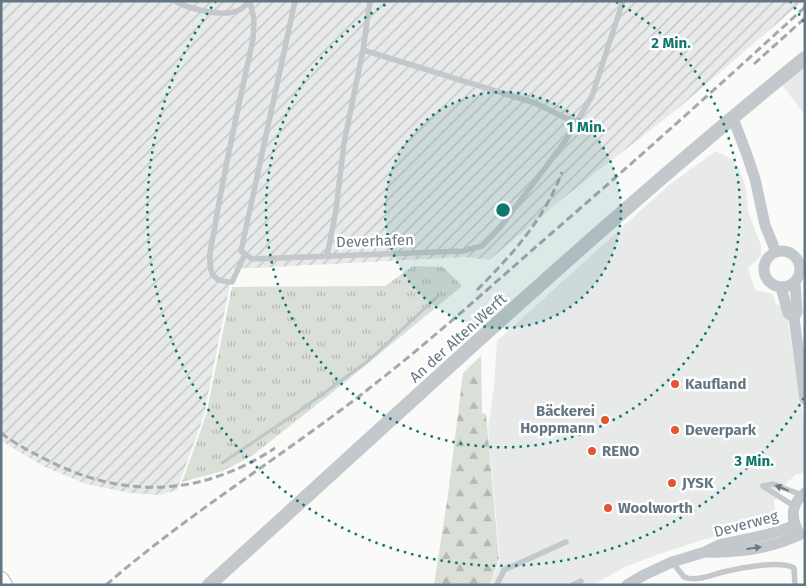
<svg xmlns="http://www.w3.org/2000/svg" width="806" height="586" font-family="'Fira Sans',sans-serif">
  <defs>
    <pattern id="industrial-furrows" width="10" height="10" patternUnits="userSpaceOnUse" patternTransform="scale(1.25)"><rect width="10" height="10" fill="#e8e9e9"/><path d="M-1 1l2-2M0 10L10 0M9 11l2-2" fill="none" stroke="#c0c1c2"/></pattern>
    <pattern id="grass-tufts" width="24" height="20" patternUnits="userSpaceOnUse" patternTransform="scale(1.25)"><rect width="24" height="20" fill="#dadfd7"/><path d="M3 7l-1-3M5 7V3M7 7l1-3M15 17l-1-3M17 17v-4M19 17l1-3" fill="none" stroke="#b4b9b4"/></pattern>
    <pattern id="forest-firs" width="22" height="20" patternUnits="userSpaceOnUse" patternTransform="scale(1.25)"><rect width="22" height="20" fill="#dadfd7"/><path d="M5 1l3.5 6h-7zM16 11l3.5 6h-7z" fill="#b4b9b4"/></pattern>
  </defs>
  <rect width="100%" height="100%" fill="#fafaf8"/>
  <g fill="#e8e9e9">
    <polygon points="805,65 805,115 782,85"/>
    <polygon points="716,151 731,159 739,169 746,188 748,212 761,245 761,256 748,268 755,290 773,294 776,305 785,304 805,428 805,472 795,475 784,486 774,501 776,521 702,540 659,554 625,567 593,585 491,585 500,560 488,429 494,387 497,341 670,184"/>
  </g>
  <polygon fill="url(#industrial-furrows)" points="1,1 803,1 675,111 572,191 489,260 465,257 233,269 204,415 177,490 160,495 130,493 86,484 45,467 1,441"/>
  <polygon fill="url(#grass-tufts)" points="413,266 443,267 462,286 343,384 253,455 223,471 182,482 206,416 232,287 385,286"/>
  <polygon fill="url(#forest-firs)" points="481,356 482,413 486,414 499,559 490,585 434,585 448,495 463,373"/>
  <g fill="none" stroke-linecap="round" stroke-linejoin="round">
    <polyline stroke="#bbc7cb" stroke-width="3" points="222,463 298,412 368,361 438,296"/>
    <g stroke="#b3babf" stroke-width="18">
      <polyline id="secondary" points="1,580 4,585"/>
    </g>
    <g stroke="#c3c8cc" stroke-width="5.5">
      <path d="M175 1C189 9 222 17 237 11 242 9 247 4 250 1"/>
      <polyline points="295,1 241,251 252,259 463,251 482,246 502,225 566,140 592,96 623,1"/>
      <polyline points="363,50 535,103 576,123"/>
      <path d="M245 254 232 282C223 282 213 280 211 270 207 254 214 236 216 220 226 160 240 100 253 39L254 19 250 2"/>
      <polyline points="327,256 336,210 344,143 363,50 370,1"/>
      <polyline points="763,486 773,484 802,495"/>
      <polyline points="763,486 794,506"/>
      <path d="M672 562 684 577C697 582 711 575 723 572 739 568 781 560 794 568L795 585"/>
      <polyline points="497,585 504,570 566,542"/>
      <polyline points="573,585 581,581"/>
    </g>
    <g stroke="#c3c8cc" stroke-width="11">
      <polyline points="733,118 747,155 755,179 765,225 776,252"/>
      <circle cx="782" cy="269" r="18"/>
      <polyline points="795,282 797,312 794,318 805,399"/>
      <polyline points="781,287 788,313 794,318"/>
      <path d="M797 529C790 515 793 502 805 493"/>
      <path d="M707 552C739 553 772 548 801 534"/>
      <polyline points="627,585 644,575 672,562 705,552 719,545 766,535 788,528 794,524"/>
    </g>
    <path stroke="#c3c8cc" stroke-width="14" d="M209 585C406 407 599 225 805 58"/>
    <use href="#secondary" stroke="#fff" stroke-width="16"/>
    <g stroke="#a2aab0" stroke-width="3" stroke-dasharray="8 4" stroke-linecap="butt">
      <polyline points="754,64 805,18"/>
      <path d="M477 290C512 255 545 218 562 172"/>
      <path d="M1 433C17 445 33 453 51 462 128 500 204 495 275 448"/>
      <path d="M106 585C191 511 288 453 376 383 435 337 490 287 546 238 634 162 720 85 805 7"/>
    </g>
  </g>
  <defs><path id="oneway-solid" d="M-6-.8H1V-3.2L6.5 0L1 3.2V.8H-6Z" transform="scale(1.25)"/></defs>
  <g fill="#6a7a87">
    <use href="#oneway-solid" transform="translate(782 488) rotate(-158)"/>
    <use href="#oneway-solid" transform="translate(754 548) rotate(-8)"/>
  </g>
  <circle cx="503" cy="210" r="118" fill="#0f766e" fill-opacity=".12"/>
  <g fill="none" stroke="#0f766e" stroke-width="2.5" stroke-dasharray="2.5 5">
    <circle cx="503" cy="210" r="118"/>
    <path d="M616 2A237 237 0 1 1 390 2"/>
    <path d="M804 398A355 355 0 1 1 216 1M790 1A355 355 0 0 1 804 22"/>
  </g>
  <g fill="#e4572e" stroke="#fff" stroke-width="2">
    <circle cx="675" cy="384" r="5"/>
    <circle cx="605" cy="420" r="5"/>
    <circle cx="675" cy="430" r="5"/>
    <circle cx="592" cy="451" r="5"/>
    <circle cx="672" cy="483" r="5"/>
    <circle cx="608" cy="508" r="5"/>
  </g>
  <g text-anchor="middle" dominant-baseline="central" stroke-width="5" stroke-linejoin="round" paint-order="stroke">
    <g font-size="15" fill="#657683" stroke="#fff">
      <text transform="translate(375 241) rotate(-2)">Deverhafen</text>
      <text transform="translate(458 338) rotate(-42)">An der Alten Werft</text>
      <text transform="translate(746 524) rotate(-15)">Deverweg</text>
    </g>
    <g font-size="15" font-weight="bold" fill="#657683" stroke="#fff" text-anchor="start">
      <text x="685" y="384">Kaufland</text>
      <text x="595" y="411" text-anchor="end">Bäckerei<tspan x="595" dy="17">Hoppmann</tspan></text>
      <text x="685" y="430">Deverpark</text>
      <text x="602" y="451">RENO</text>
      <text x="682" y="483">JYSK</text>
      <text x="618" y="508">Woolworth</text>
    </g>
  </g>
  <circle cx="503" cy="210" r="8" fill="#0f766e" stroke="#fff" stroke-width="2.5"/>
  <g font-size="15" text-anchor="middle" font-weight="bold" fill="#0f766e" stroke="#fff" stroke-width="5" stroke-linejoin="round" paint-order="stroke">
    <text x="671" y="48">2 Min.</text>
    <text x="586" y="132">1 Min.</text>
    <text x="754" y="466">3 Min.</text>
  </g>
  <rect width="806" height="586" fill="none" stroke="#657683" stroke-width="5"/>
</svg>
